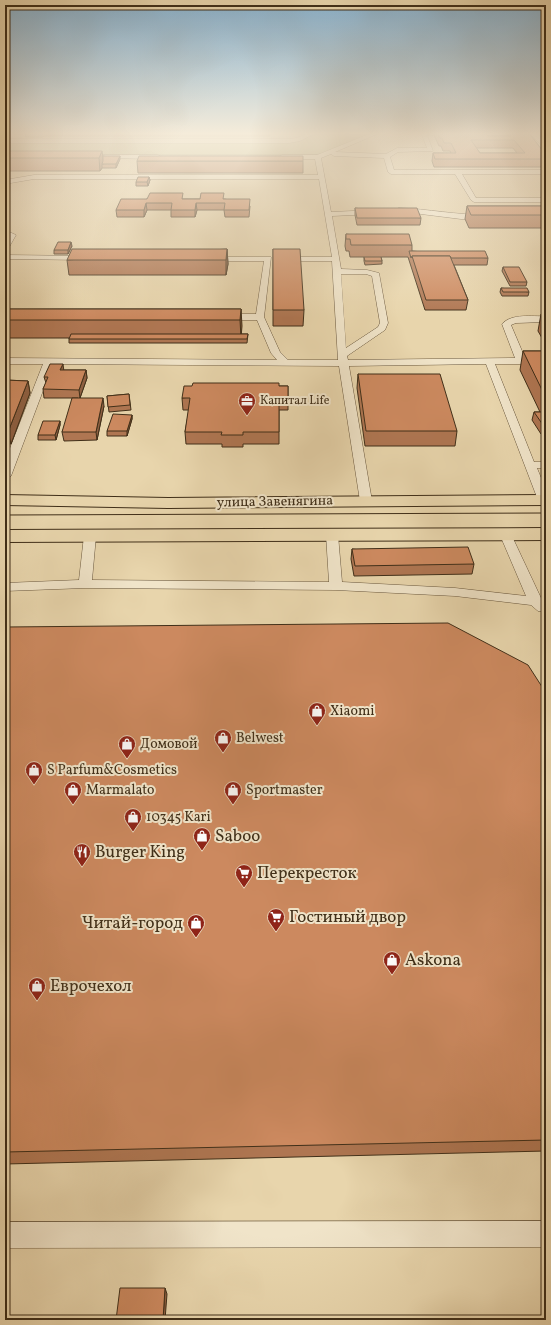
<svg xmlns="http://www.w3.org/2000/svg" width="551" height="1325" font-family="Vollkorn,serif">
  <rect width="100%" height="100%" fill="#e8d5ac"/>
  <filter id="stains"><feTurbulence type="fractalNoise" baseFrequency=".005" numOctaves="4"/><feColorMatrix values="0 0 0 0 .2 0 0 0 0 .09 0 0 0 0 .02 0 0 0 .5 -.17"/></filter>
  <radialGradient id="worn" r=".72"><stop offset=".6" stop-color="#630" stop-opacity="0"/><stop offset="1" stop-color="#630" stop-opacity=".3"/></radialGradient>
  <polygon fill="#bdbb84" stroke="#7e754e" points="320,133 374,133 321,154 314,155 5,155 5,142 296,141"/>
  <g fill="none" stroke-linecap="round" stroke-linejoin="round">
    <g stroke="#6a583e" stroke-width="1">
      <g id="service">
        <polygon points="310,132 317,132 300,141 289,143 5,143 5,139 289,139 297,138"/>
        <path d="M374 132H382L335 152 386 154 397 148H427L421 132H536L546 144V150L531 135H427L433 151 398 152 390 157 394 170H546V174H462L476 198H546V202H474L471 200 455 174H391L388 172 384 158 334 156 331 154 321 158 331 212 375 210 378 212 375 214 332 216 341 269 367 270 379 273 388 323 385 330 347 356 348 360 515 358 502 324C512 313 532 317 546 316V322L516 323 511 325 525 358H546V364H495L534 462H546V468H537L546 490V503H540L538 500 486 364 349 366 372 501 366 505 360 501 339 366 53 364 11 476 5 479V461L43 364H5V358L277 360 271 353 257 320H222L218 317 222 314H256L264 261H208L204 259 205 257H271L264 317 280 352 288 360H338L332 261H281L277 259 281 257H332L319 179H34L5 184V180L34 175H318L315 159H282L279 157 282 155H317ZM341 274H366L372 276 380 323 378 327 346 348Z"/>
        <polygon points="100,155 158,155 161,157 158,159 98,158 97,157"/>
        <path d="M399 208C428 209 457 215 486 215L489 217 486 219H461L397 211 396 210Z"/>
        <polygon points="5,230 16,235 8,249 5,249 5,241 8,236 5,235"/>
        <polygon points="5,255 88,256 92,258 88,260 5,259"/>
        <polygon points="332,531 338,535 342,582 455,588 526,596 500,535 506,531 510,532 541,598 546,599 546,612 538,611 531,605 455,596 336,590 85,588 5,591 5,583 79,580 84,536 90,532 96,536 92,580 329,582 326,535"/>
        <polygon points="546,1221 546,1247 5,1248 5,1222"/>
      </g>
    </g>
    <g stroke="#402f19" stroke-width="2">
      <g id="primary">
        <polygon points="5,495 168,498 546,495 546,505 168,508 5,505"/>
        <polygon points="546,528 546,540 5,542 5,530"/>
      </g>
    </g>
    <use href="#service" fill="#f0e4c9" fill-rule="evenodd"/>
    <use href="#primary" fill="#e8d5ac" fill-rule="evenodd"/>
    <polyline stroke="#402f19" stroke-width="1" points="5,515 546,513"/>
  </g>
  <g fill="#af7652" stroke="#402f19" fill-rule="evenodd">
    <polygon points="25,132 270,132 270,136 44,136 43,137 26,137"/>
    <path d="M434 132H485L488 136H507L508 132H528L546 155V167H434L432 161 433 153H451L450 151H443L441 146H439L434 135ZM476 148H513L517 153H480Z"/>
    <polygon points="5,151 103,156 120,159 116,168 102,168 100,171 5,171"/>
    <polygon points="137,161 303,161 303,173 138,173"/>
    <polygon points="149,177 150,180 148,186 136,186 136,182"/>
    <polygon points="147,199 225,199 250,206 249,217 225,217 224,210 197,210 195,217 171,217 171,210 147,210 144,217 117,217 116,210"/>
    <polygon points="467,206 546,206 546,228 469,228 465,219"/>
    <polygon points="355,208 421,218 420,225 357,225 355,215"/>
    <polygon points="346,234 412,245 412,251 488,258 487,265 454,265 468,300 466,310 425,310 408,257 381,257 382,261 382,264 365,265 364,261 364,257 350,257 349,251 346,251 345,246"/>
    <polygon points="72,246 68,254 54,254 54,250"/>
    <polygon points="227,249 228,264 226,275 69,275 67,260"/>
    <polygon points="273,249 304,310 303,326 273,326"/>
    <polygon points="503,267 527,282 526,286 510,286 502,271"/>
    <polygon points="501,288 529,292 528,296 502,296 500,292"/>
    <polygon points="5,309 241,309 241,334 248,334 247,343 69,343 69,338 5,338"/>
    <polygon points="541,314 546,314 546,345 538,331"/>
    <polygon points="523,351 546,351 546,438 541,434 532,420 534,412 540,412 520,370"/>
    <polygon points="64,370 86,370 87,378 80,398 104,406 97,440 64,441 62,432 78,398 44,398 43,389 46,383 44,377"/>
    <polygon points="358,374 457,431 455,446 365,446 357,388"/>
    <polygon points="5,380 28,381 30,393 11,444 5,444"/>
    <polygon points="279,386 288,386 288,410 279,410 279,444 243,444 243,447 222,447 222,444 186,444 185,432 189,410 183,410 182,398"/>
    <polygon points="129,394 131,410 109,412 107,396"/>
    <polygon points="132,415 132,419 127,436 107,436 107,431"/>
    <polygon points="60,421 60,425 56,440 38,440 38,435"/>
    <polygon points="352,549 474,564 472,574 354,576 351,559"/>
    <polygon points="5,627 546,693 546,1151 5,1164"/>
  </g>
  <g fill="#8f6042" stroke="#402f19">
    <polygon points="102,151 104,164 102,164 102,168 100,171 99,158"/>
    <polygon points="120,156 120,159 116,168 116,164"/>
    <polygon points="149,177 150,180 148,186 147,182"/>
    <polygon points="146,203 147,210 144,217 144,210"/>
    <polygon points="196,203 197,210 195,217 195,210"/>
    <polygon points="71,242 72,246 68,254 68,250"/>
    <polygon points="227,249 228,264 226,275 226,260"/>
    <polygon points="241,309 242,326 241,338 240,320"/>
    <polygon points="63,364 64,372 60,370"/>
    <polygon points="86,370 87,378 80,398 79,390"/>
    <polygon points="28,381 30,393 11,444 8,432"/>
    <polygon points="103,398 104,406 97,440 96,432"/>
    <polygon points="132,415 132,419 127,436 127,431"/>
    <polygon points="60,421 60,425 56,440 55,435"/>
    <polygon points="165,1288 167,1294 165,1320 163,1320"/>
  </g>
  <g fill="#cc895f" stroke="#402f19" fill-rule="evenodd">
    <path d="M437 132H485L488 136H511L509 132H528L546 155V159H435L433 153H456L451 143H444L442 138H440ZM471 140H514L525 153H480Z"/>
    <polygon points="5,151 102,151 99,158 5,158"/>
    <polygon points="103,156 120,156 116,164 102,164 103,161"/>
    <polygon points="139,156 303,156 303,161 137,161"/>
    <polygon points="138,177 149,177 147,182 136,182"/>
    <polygon points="150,193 183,193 182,199 200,199 201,193 224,193 223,199 250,199 249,210 224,210 225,203 196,203 195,210 171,210 172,203 146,203 144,210 116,210 121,199 147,199"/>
    <polygon points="467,206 546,206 546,215 471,215"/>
    <polygon points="355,208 417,208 421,218 357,218"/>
    <polygon points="346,234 409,234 412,245 351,245 350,239 346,239"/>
    <polygon points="58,242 71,242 68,250 54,250"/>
    <polygon points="72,249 227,249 226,260 67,260"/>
    <polygon points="273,249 300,249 304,310 273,310"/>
    <polygon points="409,251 485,251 488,258 451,258 450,256 412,256 411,258"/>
    <polygon points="412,256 450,256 468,300 426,300"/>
    <polygon points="364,257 381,257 382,261 365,261"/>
    <polygon points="503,267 519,267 527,282 510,282"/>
    <polygon points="501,288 527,288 529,292 503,292"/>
    <polygon points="5,309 241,309 240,320 5,320"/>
    <polygon points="541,314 546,314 546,322"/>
    <polygon points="71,334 248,334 247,339 69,339"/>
    <polygon points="523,351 546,351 546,394 544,394"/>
    <polygon points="50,364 63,364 60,370 86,370 79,390 43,389 48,377 44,377"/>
    <polygon points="358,374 440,374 457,431 366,431"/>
    <polygon points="5,380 28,381 8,432 5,432"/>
    <polygon points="193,383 279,383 279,386 288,386 288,398 279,398 279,432 243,432 243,435 221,435 222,432 185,432 190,398 182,398 184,386 192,386"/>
    <polygon points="129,394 130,405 108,407 107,396"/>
    <polygon points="72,398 103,398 96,432 62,432"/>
    <polygon points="534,412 546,412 546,428 543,425"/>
    <polygon points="113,414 132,415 127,431 107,431"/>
    <polygon points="43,421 60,421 55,435 38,435"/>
    <polygon points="468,547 474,564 355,566 352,549"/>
    <polygon points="448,623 528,665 546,693 546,1140 5,1152 5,627"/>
    <polygon points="120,1288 165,1288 163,1320 116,1320"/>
  </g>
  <linearGradient id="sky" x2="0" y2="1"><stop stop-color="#89b5d4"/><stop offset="0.42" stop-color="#f5ecda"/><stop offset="1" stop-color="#f5ecda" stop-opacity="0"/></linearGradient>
  <rect width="551" height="318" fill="url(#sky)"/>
  <defs>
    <g id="office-pin" transform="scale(0.9)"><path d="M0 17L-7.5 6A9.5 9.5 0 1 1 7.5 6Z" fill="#8f2418" stroke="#f0e4c9"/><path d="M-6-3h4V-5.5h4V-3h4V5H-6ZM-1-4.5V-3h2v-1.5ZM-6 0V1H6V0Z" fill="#fff"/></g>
    <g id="shop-pin" transform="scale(0.9)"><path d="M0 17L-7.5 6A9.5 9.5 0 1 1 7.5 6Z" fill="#8f2418" stroke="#f0e4c9"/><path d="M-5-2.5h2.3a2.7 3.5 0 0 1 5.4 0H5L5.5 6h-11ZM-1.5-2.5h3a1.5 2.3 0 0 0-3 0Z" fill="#fff"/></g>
    <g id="restaurant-pin" transform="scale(0.9)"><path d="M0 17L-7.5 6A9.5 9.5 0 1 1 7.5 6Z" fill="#8f2418" stroke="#f0e4c9"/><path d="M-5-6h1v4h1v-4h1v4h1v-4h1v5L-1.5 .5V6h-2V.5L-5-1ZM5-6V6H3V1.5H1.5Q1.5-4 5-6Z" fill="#fff"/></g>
    <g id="supermarket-pin" transform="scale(0.9)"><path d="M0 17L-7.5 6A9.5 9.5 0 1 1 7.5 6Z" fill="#8f2418" stroke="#f0e4c9"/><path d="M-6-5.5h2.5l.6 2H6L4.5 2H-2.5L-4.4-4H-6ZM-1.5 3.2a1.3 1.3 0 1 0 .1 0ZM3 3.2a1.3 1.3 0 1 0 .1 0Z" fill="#fff"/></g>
  </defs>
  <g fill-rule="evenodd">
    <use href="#office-pin" x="247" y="401"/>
    <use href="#shop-pin" x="317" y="711"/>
    <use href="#shop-pin" x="223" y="738"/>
    <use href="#shop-pin" x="127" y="744"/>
    <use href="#shop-pin" x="34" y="770"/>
    <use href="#shop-pin" x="73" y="790"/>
    <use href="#shop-pin" x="233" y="790"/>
    <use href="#shop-pin" x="133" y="817"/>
    <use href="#shop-pin" x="202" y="836"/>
    <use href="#restaurant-pin" x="82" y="852"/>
    <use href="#supermarket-pin" x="244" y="873"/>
    <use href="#supermarket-pin" x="276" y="917"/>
    <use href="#shop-pin" x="196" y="923"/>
    <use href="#shop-pin" x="392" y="960"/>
    <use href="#shop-pin" x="37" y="986"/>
  </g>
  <g text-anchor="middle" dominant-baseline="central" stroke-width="4" stroke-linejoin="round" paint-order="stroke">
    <g font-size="12" fill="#402f19" stroke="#f0e4c9" text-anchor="start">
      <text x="260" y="401">Капитал Life</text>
    </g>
    <g font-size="14" fill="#402f19" stroke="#f0e4c9">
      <text transform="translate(275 502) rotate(-1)">улица Завенягина</text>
    </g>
    <g font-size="14" fill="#402f19" stroke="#f0e4c9" text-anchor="start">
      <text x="330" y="711">Xiaomi</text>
      <text x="236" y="738">Belwest</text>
      <text x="140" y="744">Домовой</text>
      <text x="47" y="770">S Parfum&amp;Cosmetics</text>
      <text x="86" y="790">Marmalato</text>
      <text x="246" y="790">Sportmaster</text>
      <text x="146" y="817">10345 Kari</text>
    </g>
    <g font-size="17" fill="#402f19" stroke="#f0e4c9" text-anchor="start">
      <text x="215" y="836">Saboo</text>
      <text x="95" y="852">Burger King</text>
      <text x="257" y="873">Перекресток</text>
      <text x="289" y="917">Гостиный двор</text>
      <text x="183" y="923" text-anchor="end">Читай-город</text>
      <text x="405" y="960">Askona</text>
      <text x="50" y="986">Еврочехол</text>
    </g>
  </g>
  <rect width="551" height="1325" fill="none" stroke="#e8d5ac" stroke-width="20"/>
  <rect x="6" y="6" width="539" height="1313" fill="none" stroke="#402f19" stroke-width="2"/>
  <rect x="10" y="10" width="531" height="1305" fill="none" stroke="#402f19"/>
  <rect width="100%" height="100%" filter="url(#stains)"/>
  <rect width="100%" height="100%" fill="url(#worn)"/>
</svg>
